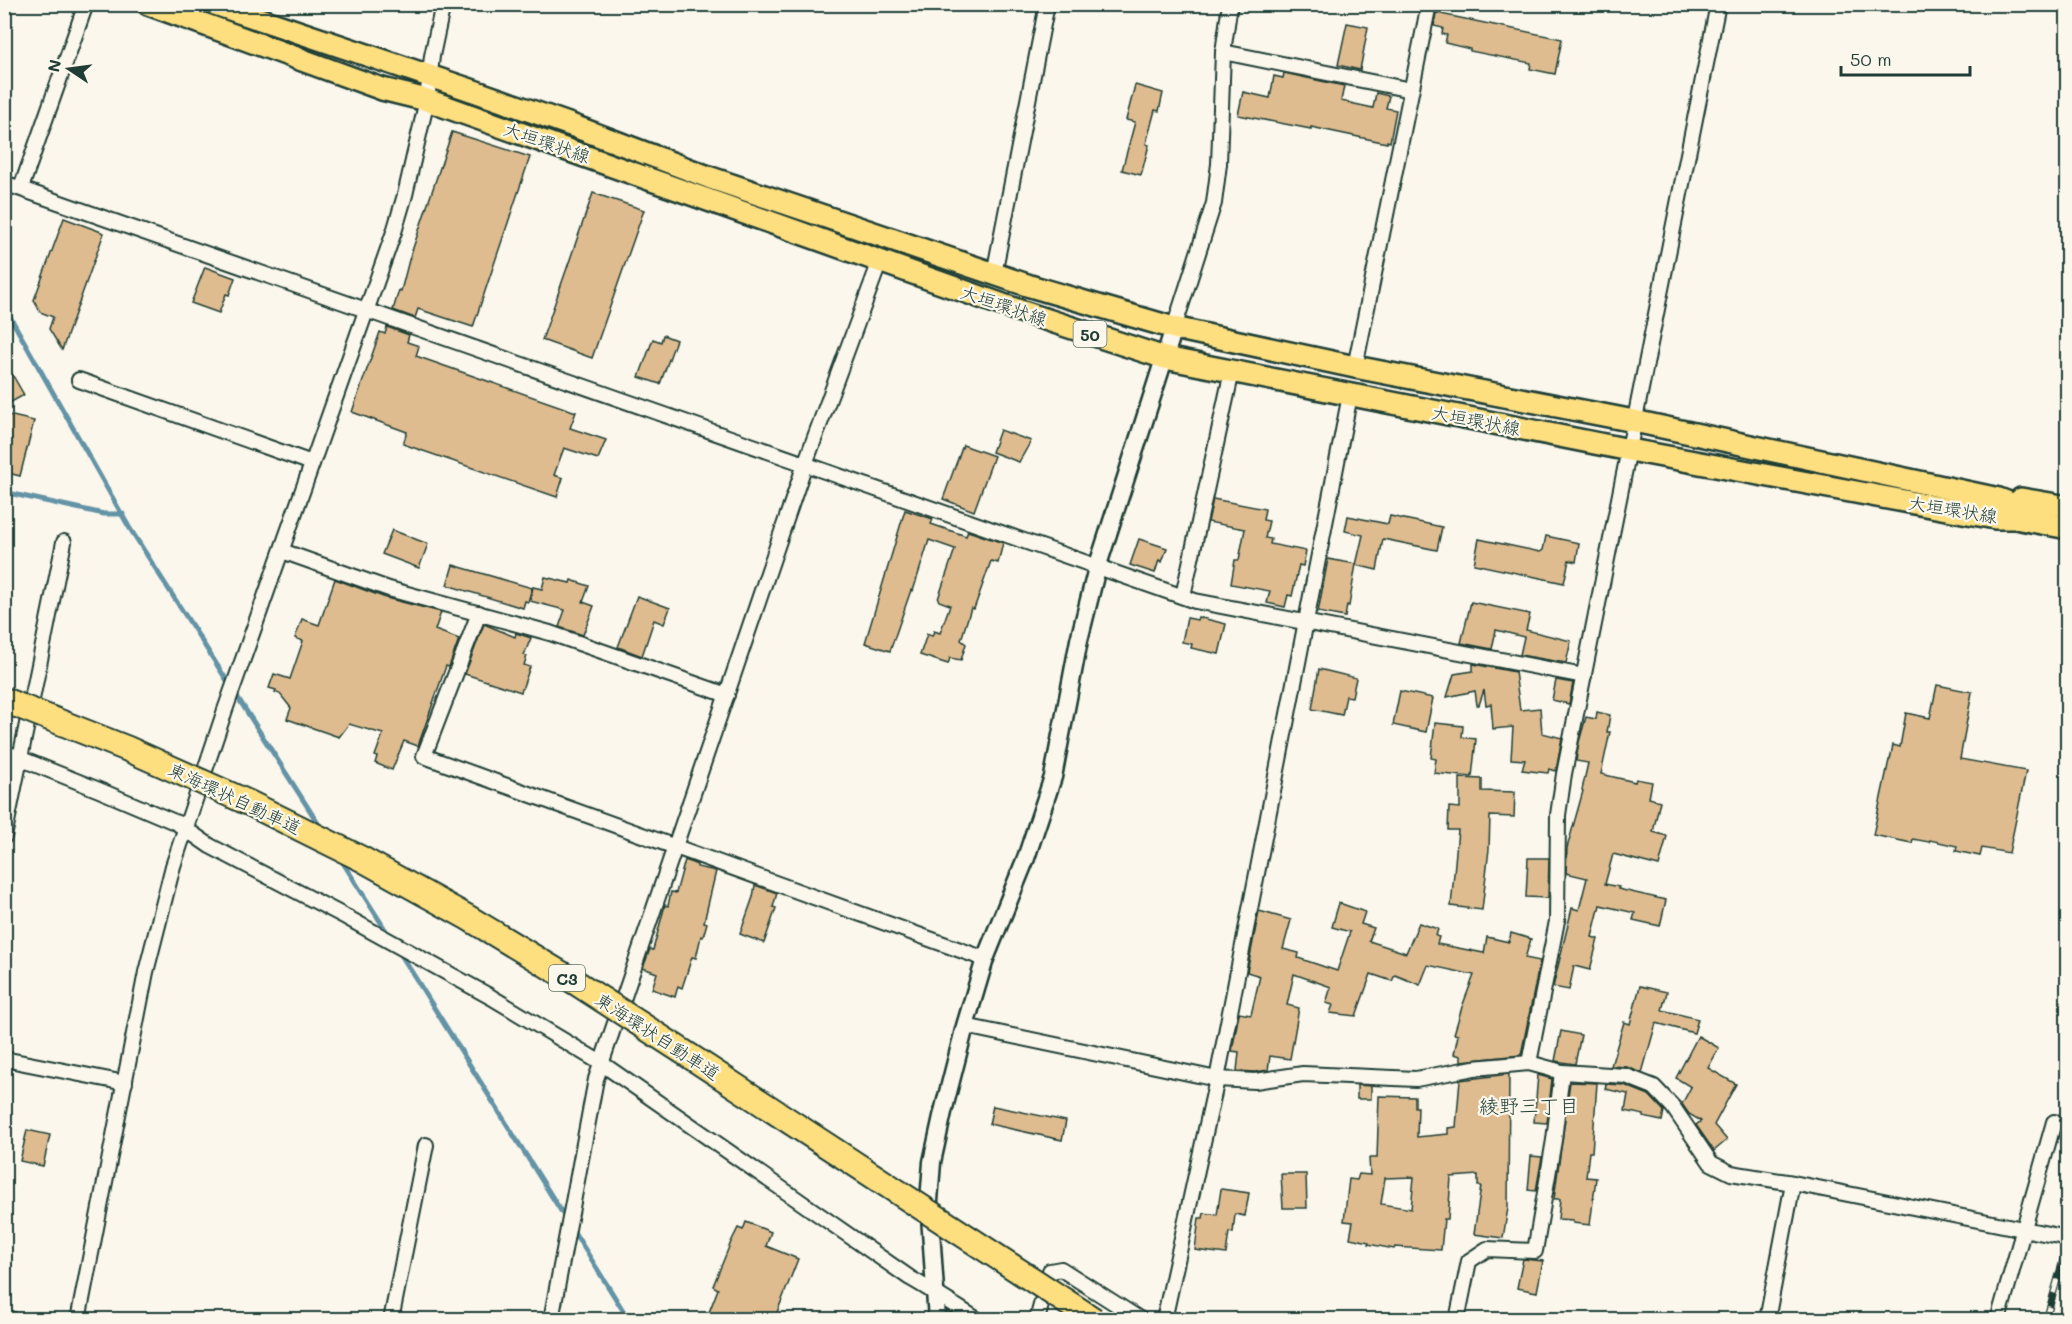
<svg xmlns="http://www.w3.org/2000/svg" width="2072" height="1324" font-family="Mali,'Klee One',sans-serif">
  <rect width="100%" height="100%" fill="#fbf7ec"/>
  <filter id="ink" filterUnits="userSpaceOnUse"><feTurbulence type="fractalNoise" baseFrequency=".0167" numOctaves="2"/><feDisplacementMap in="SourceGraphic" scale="12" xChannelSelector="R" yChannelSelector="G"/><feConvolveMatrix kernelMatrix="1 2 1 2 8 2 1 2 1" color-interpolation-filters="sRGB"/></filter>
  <g filter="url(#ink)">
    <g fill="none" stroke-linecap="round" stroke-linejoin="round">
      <g stroke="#6493a6" stroke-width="5">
        <polyline points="4,306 129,527 321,828"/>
        <polyline points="4,492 104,514 123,514"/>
        <polyline points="340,858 390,937"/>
        <polyline points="398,950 566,1219"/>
        <polyline points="571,1227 629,1320"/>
      </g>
    </g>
    <g fill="#debc90" stroke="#1f3d34" stroke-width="1.5" fill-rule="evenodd">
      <polygon points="1436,13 1562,39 1555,74 1530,69 1531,63 1470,51 1470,49 1445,43 1447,35 1442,34 1443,28 1434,26"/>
      <polygon points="1347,23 1368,27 1360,70 1338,65"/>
      <polygon points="1284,73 1344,86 1341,101 1373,108 1376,93 1389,96 1386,108 1396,110 1390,142 1387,141 1387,143 1311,127 1311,129 1238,115 1243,92 1270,98 1274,76 1283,78"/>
      <polygon points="1135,85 1163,93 1159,111 1155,110 1146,144 1149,145 1141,175 1122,170 1135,122 1126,120"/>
      <polygon points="452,132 530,157 473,327 418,309 415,318 393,310 399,290 401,291 409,260"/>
      <polygon points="593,193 644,210 592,358 542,340"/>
      <polygon points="64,218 104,233 62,350 49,329 53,317 40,312 34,300"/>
      <polygon points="205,267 235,278 229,295 226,294 219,313 191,303"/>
      <polygon points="387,327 409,335 407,342 419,346 416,356 576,412 570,428 606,440 598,459 564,448 554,475 563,478 557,497 403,444 407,432 352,412 380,332 385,334"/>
      <polygon points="663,335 676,340 660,384 639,377 653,339 661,342"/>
      <polygon points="4,360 24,395 4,406"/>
      <polygon points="4,414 34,421 20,476 4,472"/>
      <polygon points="1000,430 1031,441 1019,462 992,452"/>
      <polygon points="963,445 994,456 974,511 943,499"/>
      <polygon points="1213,499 1265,509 1263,520 1269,521 1265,538 1271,539 1270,544 1306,551 1303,566 1299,565 1292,596 1288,595 1285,607 1267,603 1270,591 1231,584 1235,560 1239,560 1245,529 1208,522"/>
      <polygon points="905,510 933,519 931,524 966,536 968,531 1003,543 998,563 991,561 974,609 971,608 961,640 966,644 961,660 950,658 948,664 920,655 927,634 932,636 934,631 940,633 950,605 939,601 938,599 955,549 929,540 913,591 911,590 890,651 865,643"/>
      <polygon points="1348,516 1388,524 1390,516 1442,527 1437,550 1383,539 1377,570 1356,565 1363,535 1345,531"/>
      <polygon points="392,530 428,544 419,568 382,554"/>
      <polygon points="1546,536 1579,543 1576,562 1569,560 1564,583 1474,564 1479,539 1540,552 1543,550"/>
      <polygon points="1139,539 1167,548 1162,562 1159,560 1155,573 1130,565"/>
      <polygon points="1328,559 1356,564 1349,606 1347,605 1345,617 1318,612"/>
      <polygon points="453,565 532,588 528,602 525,601 523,608 447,585"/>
      <polygon points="545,577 570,583 571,580 589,586 583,602 594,606 583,635 559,627 565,610 530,601 533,587 542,589"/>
      <polygon points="335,579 386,598 441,612 435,630 459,639 449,667 446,666 418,746 404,741 392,770 375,763 377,757 375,756 383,734 349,724 339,737 287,719 291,708 280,694 275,692 276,690 269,688 274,674 290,679 303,641 295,638 302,619 319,625"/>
      <polygon points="637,596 670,608 664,624 654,620 642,656 618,647"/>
      <polygon points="1471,602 1530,614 1526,630 1571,641 1566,663 1520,655 1524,637 1496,630 1492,649 1461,643"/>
      <polygon points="1198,617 1226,624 1219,654 1191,648 1192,644 1182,642 1187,618 1197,620"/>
      <polygon points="484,624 515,637 516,633 531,638 524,655 527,656 524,665 530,667 521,692 465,674"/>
      <polygon points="1473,664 1515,672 1520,710 1540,708 1542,733 1562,738 1556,771 1549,769 1548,773 1522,770 1525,760 1511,759 1513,727 1493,729 1491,704 1486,705 1484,690 1479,705 1477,705 1475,691 1447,697 1454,674 1473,671"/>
      <polygon points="1319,669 1356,678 1352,697 1346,696 1342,715 1312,709"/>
      <polygon points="1556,680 1573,683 1569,704 1552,700"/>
      <polygon points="1937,685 1972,692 1960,759 2026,771 2009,853 1982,848 1980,856 1956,851 1957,846 1930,840 1929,842 1913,839 1912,843 1873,835 1889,760 1890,760 1893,745 1900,747 1906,713 1930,718"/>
      <polygon points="1400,691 1433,698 1426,732 1393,725"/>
      <polygon points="1597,712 1610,715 1607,732 1610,732 1601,774 1635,782 1636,779 1652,782 1649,798 1660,801 1653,832 1667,836 1659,866 1613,854 1605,884 1619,887 1618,889 1666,900 1660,926 1633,920 1635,913 1600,905 1592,937 1598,939 1590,970 1574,966 1569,990 1553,987 1572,908 1579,910 1587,878 1566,873 1567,848 1583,791 1582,790 1588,763 1576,761 1579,742 1586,717 1596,719"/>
      <polygon points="1435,723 1463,726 1462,737 1476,739 1472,777 1434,773 1436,759 1431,758"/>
      <polygon points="1460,778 1482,779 1482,791 1515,792 1514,817 1490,816 1489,849 1482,910 1451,906 1458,830 1448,830 1449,807 1460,808"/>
      <polygon points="1528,858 1549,858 1548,898 1526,897"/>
      <polygon points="685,860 697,865 697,867 716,871 704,922 707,923 703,937 701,936 696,958 692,957 682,988 678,986 675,997 652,989 657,973 643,968 650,949 653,950 665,905 668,906 671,892 676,893"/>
      <polygon points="755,885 777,893 773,907 776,908 764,943 740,934 753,897"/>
      <polygon points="1339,903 1365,912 1361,924 1374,928 1369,941 1406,953 1419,923 1438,929 1436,936 1439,937 1437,944 1484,953 1487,937 1509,942 1511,933 1531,939 1525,958 1540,961 1521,1055 1461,1061 1461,1056 1454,1054 1458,1035 1454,1034 1462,1007 1474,975 1428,965 1420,985 1395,975 1392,981 1371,974 1356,1016 1330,1013 1333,1005 1326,1003 1331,987 1294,974 1287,1005 1299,1008 1290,1059 1270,1056 1268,1070 1255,1072 1237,1071 1239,1052 1232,1051 1239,1013 1251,1015 1260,976 1247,972 1259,911 1291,920 1283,949 1299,953 1298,958 1337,971 1350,932 1332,927"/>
      <polygon points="1640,986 1667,992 1662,1010 1698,1019 1694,1033 1656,1023 1642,1073 1627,1067 1611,1066 1624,1022 1630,1024"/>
      <polygon points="1561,1031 1581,1035 1575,1064 1555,1061"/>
      <polygon points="1698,1036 1719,1048 1708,1068 1736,1084 1714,1125 1727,1140 1714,1151 1696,1125 1701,1121 1689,1114 1682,1104 1691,1087 1676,1078"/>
      <path d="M1509 1074 1508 1208 1503 1238 1474 1234 1481 1186H1478V1175L1451 1177 1448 1219H1444L1441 1250 1395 1247 1394 1249 1368 1244 1369 1242 1350 1238 1353 1222 1344 1221 1349 1179 1357 1180 1359 1174 1370 1175 1369 1158H1377L1379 1096 1415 1097V1107H1418L1417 1137 1448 1134V1128L1456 1127 1460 1080ZM1414 1177 1411 1209 1381 1204 1385 1178Z"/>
      <polygon points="1538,1075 1552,1079 1547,1123 1534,1122"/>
      <polygon points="1570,1082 1597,1083 1592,1152 1589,1152 1586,1177 1596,1178 1590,1225 1573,1223 1573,1220 1558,1219 1560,1199 1554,1199"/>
      <polygon points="1606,1084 1624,1085 1649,1095 1664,1111 1662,1121 1643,1117 1644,1115 1625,1111 1628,1094 1605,1089"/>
      <polygon points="1357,1085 1371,1086 1371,1099 1357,1099"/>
      <polygon points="993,1106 1066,1121 1062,1140 989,1124"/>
      <polygon points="27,1130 50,1135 43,1166 20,1161"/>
      <polygon points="1531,1156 1542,1157 1536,1191 1528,1190"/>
      <polygon points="1281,1174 1306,1174 1307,1208 1283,1208"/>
      <polygon points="1221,1189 1249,1193 1245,1216 1235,1214 1233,1233 1229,1232 1226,1254 1195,1250 1199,1218 1203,1218 1204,1213 1217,1215"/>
      <polygon points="746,1222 771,1232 766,1246 798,1259 774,1320 706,1320 718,1289 713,1286 731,1242 738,1228 743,1230"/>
      <polygon points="1523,1259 1543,1261 1537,1292 1517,1288"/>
    </g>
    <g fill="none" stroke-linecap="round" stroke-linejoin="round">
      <g stroke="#1f3d34" stroke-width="18">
        <g id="minor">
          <polyline points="1223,52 1411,90"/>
          <polyline points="4,183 1195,601 1584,676"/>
          <polyline points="21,188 86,4"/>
          <polyline points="994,274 1047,4"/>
          <polyline points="1174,328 1214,203 1219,164 1223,52 1230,4"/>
          <polyline points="1355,367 1429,4"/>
          <polyline points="79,380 312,463"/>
          <polyline points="282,551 389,589 550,633 727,695"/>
          <polyline points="1183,596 1232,371"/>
          <polyline points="479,613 424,756 985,959"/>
          <path d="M4 752 99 790 177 823 210 846 346 917 491 997 601 1063 910 1278C933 1291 955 1306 978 1320"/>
          <polyline points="4,837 64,542"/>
          <polyline points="965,1026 1217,1079 1255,1081 1303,1074 1416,1079 1474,1068 1529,1063 1562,1072 1626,1076 1654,1087 1673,1107 1711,1163 1731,1173 1793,1183 2068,1238"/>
          <polyline points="4,1059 125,1083"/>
          <polyline points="1529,1063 1557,921 1558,815 1564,774 1718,4"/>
          <polyline points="4,1318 14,1320"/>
          <polyline points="78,1320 146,972 173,866 225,710 394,232 405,195 427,100 432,56 443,4"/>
          <polyline points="391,1320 426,1145"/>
          <polyline points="551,1320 596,1079 805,464 880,261"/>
          <polyline points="1037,1320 1050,1271 1061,1269 1141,1320"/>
          <polyline points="1164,1320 1217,1079 1350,395"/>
          <polyline points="1457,1320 1469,1261 1487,1249 1535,1251 1554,1140 1562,1072"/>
          <polyline points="1767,1320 1793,1183"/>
          <polyline points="1998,1320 2054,1122"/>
        </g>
      </g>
      <g stroke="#1f3d34" stroke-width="21">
        <polyline id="tertiary" points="937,1320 929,1201 932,1162 943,1112 965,1026 985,959 1026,858 1053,777 1079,640 1097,568 1174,328"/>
      </g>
      <g stroke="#1f3d34" stroke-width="26">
        <g id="primary">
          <polyline points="148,4 382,89 427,100 455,110 1020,311 1165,358 1630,450 1995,518 2015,518 2068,528"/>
          <polyline points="215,4 474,91 571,125 711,178 1030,286 1174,328 1355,367 1634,421 1999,499 2017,506 2035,510"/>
          <polyline points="2021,499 2068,507"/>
        </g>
      </g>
      <use href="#minor" stroke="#fbf7ec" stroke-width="14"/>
      <use href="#tertiary" stroke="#fbf7ec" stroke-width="16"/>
      <use href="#primary" stroke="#fedf80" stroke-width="21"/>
      <g stroke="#1f3d34" stroke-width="7">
        <g id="rail">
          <polyline points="2046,1320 2068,1242"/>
          <polyline points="2059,1320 2068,1290"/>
        </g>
      </g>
      <use href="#rail" stroke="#fbf7ec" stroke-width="4.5" stroke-dasharray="14" stroke-linecap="butt"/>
      <g stroke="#1f3d34" stroke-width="28" stroke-linecap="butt">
        <polyline id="motorway-bridge" points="4,700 128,749 249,803 362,859 467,917 575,982 685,1053 1094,1320"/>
      </g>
      <use href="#motorway-bridge" stroke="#fedf80" stroke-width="24"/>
    </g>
  </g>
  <g text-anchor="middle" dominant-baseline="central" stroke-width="4.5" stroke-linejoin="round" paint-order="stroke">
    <g fill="#fbf7ec" stroke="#61756b" stroke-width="1.5">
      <rect x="1073.5" y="321" width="33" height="26" rx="4.5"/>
      <rect x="549" y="965" width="36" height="26" rx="4.5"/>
    </g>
    <g font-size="16" font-weight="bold" fill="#1f3d34">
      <text x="1090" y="334">50</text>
      <text x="567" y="978">C3</text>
    </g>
    <g font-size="18" fill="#1f3d34" stroke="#fbf7ec">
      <text transform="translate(547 142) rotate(19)">大垣環状線</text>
      <text transform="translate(1004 305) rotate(19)">大垣環状線</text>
      <text transform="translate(1476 420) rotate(11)">大垣環状線</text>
      <text transform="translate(1953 509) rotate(9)">大垣環状線</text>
      <text transform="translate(235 798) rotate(25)">東海環状自動車道</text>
      <text transform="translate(658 1036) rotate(33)">東海環状自動車道</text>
    </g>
    <g font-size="20" fill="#1f3d34" stroke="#fbf7ec">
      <text x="1529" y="1105">綾野三丁目</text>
    </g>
  </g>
  <rect width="2072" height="1324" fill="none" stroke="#fbf7ec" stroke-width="24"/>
  <rect x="12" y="12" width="2048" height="1300" fill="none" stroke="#1f3d34" stroke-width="2" filter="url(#ink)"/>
  <g transform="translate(69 69) rotate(283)" stroke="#fbf7ec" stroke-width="4.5" paint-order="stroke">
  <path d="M0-4.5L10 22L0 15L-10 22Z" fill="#1f3d34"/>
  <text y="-9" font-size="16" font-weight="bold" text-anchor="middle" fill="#1f3d34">N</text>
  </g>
  <path d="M1841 66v9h129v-9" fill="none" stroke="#1f3d34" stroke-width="3"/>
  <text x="1850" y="66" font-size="18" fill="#1f3d34" stroke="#fbf7ec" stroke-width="4.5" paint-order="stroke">50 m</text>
</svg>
